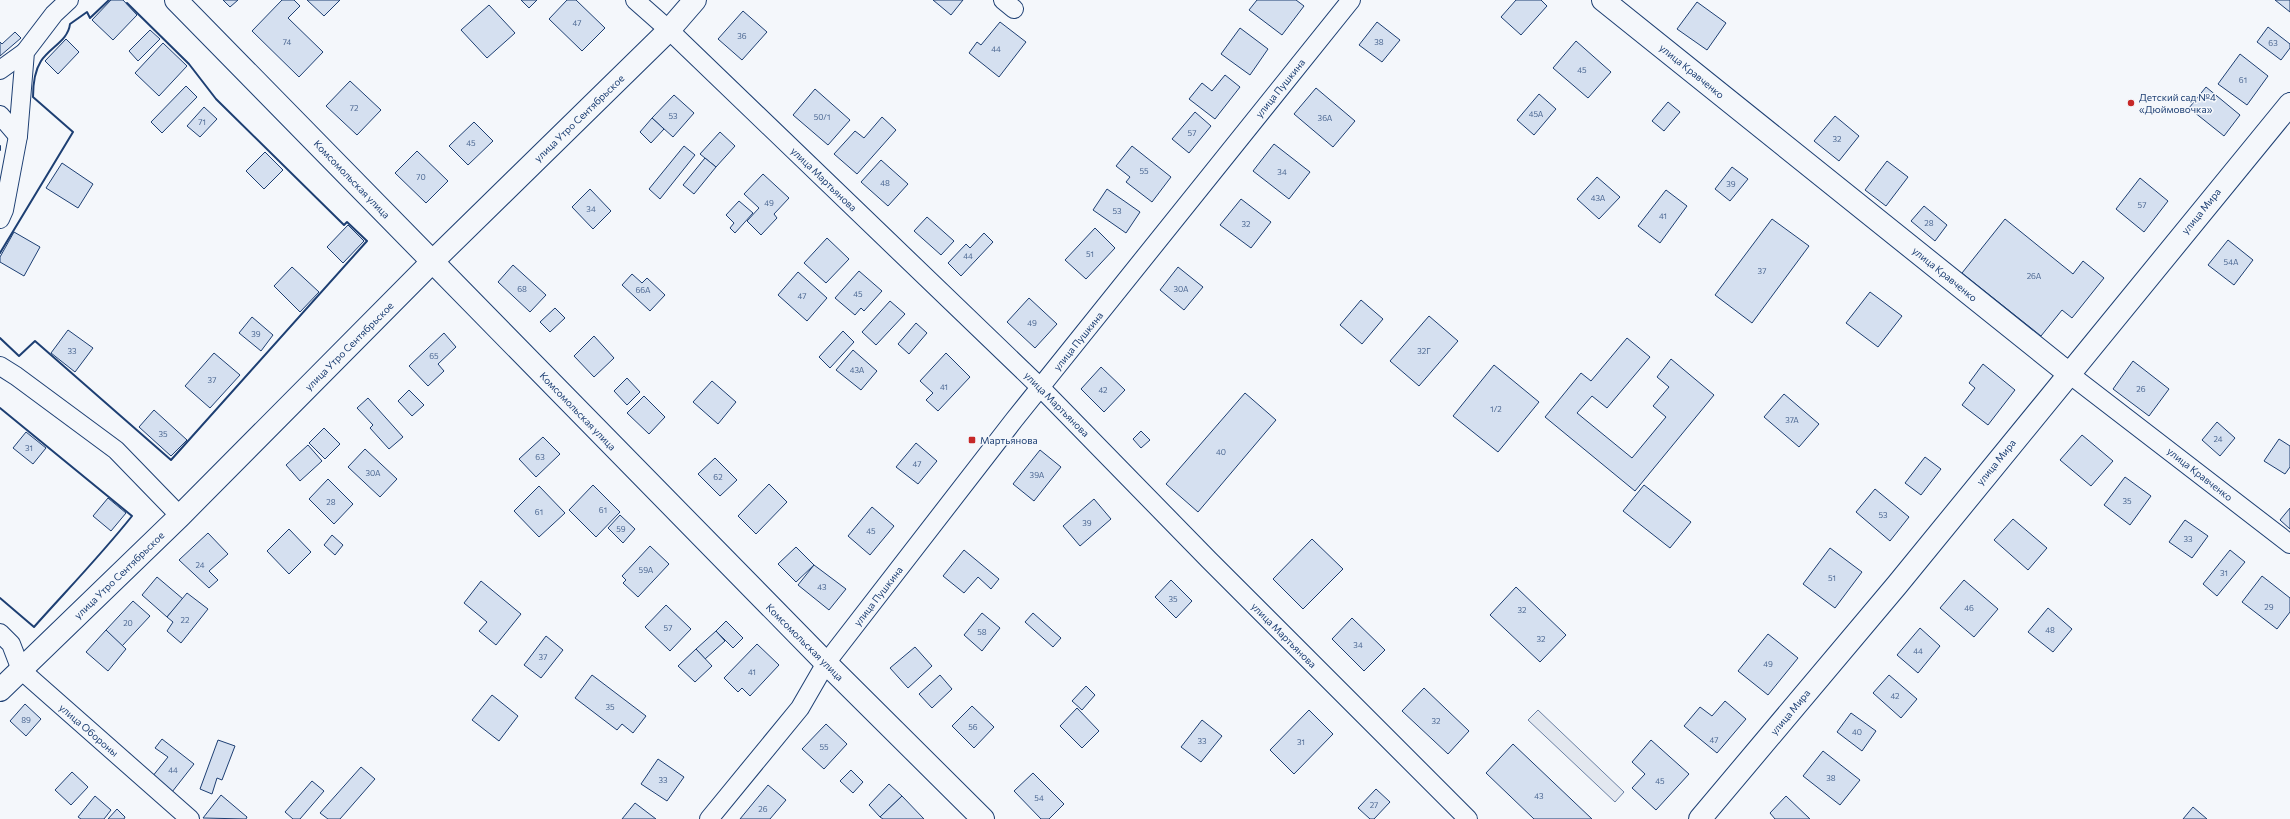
<svg xmlns="http://www.w3.org/2000/svg" width="2290" height="819" font-family="Commissioner,sans-serif">
  <rect width="100%" height="100%" fill="#f4f7fb"/>
  <polygon fill="#e3e8f0" stroke="#687fa3" points="1538,710 1624,792 1615,802 1528,720"/>
  <g fill="#d5e0f0" stroke="#1d3f73">
    <polygon points="111,0 123,0 137,15 113,40 92,20"/>
    <polygon points="223,0 238,0 230,7"/>
    <polygon points="282,0 294,0 300,6 288,18 323,52 299,77 252,31"/>
    <polygon points="307,0 340,0 324,16"/>
    <polygon points="521,0 537,0 529,8"/>
    <polygon points="567,0 576,0 605,28 582,51 549,19"/>
    <polygon points="933,0 963,0 951,15"/>
    <polygon points="1257,0 1296,0 1304,6 1282,35 1249,10"/>
    <polygon points="1516,0 1541,0 1547,6 1521,35 1501,17"/>
    <polygon points="2275,0 2290,0 2290,12"/>
    <polygon points="1697,2 1726,23 1707,50 1677,29"/>
    <polygon points="489,5 515,33 487,58 461,30"/>
    <polygon points="743,11 767,32 742,60 718,39"/>
    <polygon points="1000,22 1026,42 999,77 969,53 977,42 981,45"/>
    <polygon points="1377,22 1400,40 1382,62 1359,45"/>
    <polygon points="2268,27 2290,44 2290,48 2281,60 2257,42"/>
    <polygon points="1240,28 1268,49 1250,75 1221,54"/>
    <polygon points="150,30 160,39 138,61 129,51"/>
    <polygon points="15,32 21,38 0,56 0,42 2,44"/>
    <polygon points="66,39 79,52 58,74 45,61"/>
    <polygon points="1576,41 1611,72 1588,98 1553,68"/>
    <polygon points="163,43 187,66 159,96 135,73"/>
    <polygon points="2240,54 2268,76 2247,105 2218,84"/>
    <polygon points="1225,75 1240,87 1215,119 1189,99 1202,83 1212,91"/>
    <polygon points="350,81 381,110 357,135 326,106"/>
    <polygon points="186,86 197,97 162,133 151,122"/>
    <polygon points="2206,87 2240,115 2224,136 2189,108"/>
    <polygon points="1316,88 1355,121 1333,147 1294,114"/>
    <polygon points="815,89 850,120 828,145 793,115"/>
    <polygon points="1539,94 1556,109 1534,135 1517,120"/>
    <polygon points="674,95 694,113 673,137 652,118"/>
    <polygon points="1668,102 1680,112 1664,131 1652,121"/>
    <polygon points="204,107 217,119 200,137 187,126"/>
    <polygon points="1195,112 1211,126 1189,153 1172,139"/>
    <polygon points="1835,116 1859,136 1839,161 1814,141"/>
    <polygon points="882,117 896,130 857,174 834,154 855,131 864,138"/>
    <polygon points="652,118 664,129 651,143 640,132"/>
    <polygon points="474,122 493,141 468,165 449,146"/>
    <polygon points="720,132 735,146 716,167 700,154"/>
    <polygon points="1274,144 1310,172 1289,199 1253,171"/>
    <polygon points="684,146 695,155 660,199 649,189"/>
    <polygon points="1132,146 1171,177 1152,202 1126,182 1130,177 1116,166"/>
    <polygon points="417,151 448,181 426,203 395,173"/>
    <polygon points="265,152 283,170 264,189 246,171"/>
    <polygon points="705,158 716,167 694,194 683,185"/>
    <polygon points="881,160 908,184 888,206 861,182"/>
    <polygon points="1887,161 1908,177 1886,206 1865,190"/>
    <polygon points="62,163 93,184 78,208 46,188"/>
    <polygon points="1732,167 1748,179 1730,201 1715,189"/>
    <polygon points="763,174 789,198 774,214 777,218 761,235 747,221 759,208 744,194"/>
    <polygon points="1597,177 1620,197 1599,219 1577,199"/>
    <polygon points="2140,178 2168,201 2144,232 2116,209"/>
    <polygon points="590,189 611,211 593,229 572,207"/>
    <polygon points="1107,189 1140,212 1126,233 1093,210"/>
    <polygon points="1666,190 1687,206 1660,243 1638,226"/>
    <polygon points="1241,199 1271,222 1251,248 1220,225"/>
    <polygon points="739,201 753,213 735,233 730,228 734,223 726,215"/>
    <polygon points="1924,206 1947,225 1935,241 1911,221"/>
    <polygon points="927,217 954,241 941,255 914,231"/>
    <polygon points="1772,219 1809,246 1752,323 1715,295"/>
    <polygon points="2005,219 2073,274 2083,261 2104,278 2072,318 2062,310 2041,336 1962,273"/>
    <polygon points="348,225 364,241 343,263 327,247"/>
    <polygon points="1095,228 1115,248 1086,279 1065,260"/>
    <polygon points="14,232 40,247 24,276 0,262 0,257"/>
    <polygon points="984,233 993,242 961,276 948,263 966,244 970,248"/>
    <polygon points="827,238 849,259 826,283 804,263"/>
    <polygon points="2228,240 2253,260 2234,285 2208,265"/>
    <polygon points="513,265 546,295 530,312 498,282"/>
    <polygon points="292,267 319,292 300,312 274,286"/>
    <polygon points="1178,267 1203,287 1184,310 1160,290"/>
    <polygon points="859,271 882,291 864,311 861,308 855,315 835,298"/>
    <polygon points="798,272 827,298 807,321 778,295"/>
    <polygon points="632,274 642,283 647,278 665,295 650,311 622,285"/>
    <polygon points="1870,292 1902,316 1878,347 1846,323"/>
    <polygon points="1029,298 1057,324 1035,348 1007,322"/>
    <polygon points="1361,300 1383,319 1362,344 1340,325"/>
    <polygon points="890,301 905,314 876,345 862,332"/>
    <polygon points="555,308 565,318 550,332 540,322"/>
    <polygon points="1429,316 1458,341 1419,386 1390,361"/>
    <polygon points="252,317 273,335 261,351 239,333"/>
    <polygon points="916,323 927,333 909,354 898,344"/>
    <polygon points="68,330 93,348 75,372 51,353"/>
    <polygon points="843,331 854,342 830,368 819,357"/>
    <polygon points="444,333 456,347 438,364 444,371 428,386 409,366"/>
    <polygon points="594,336 614,358 594,377 574,356"/>
    <polygon points="1627,338 1650,357 1607,408 1592,396 1577,413 1632,458 1666,417 1653,406 1669,387 1657,377 1671,359 1714,395 1635,491 1545,417 1581,373 1591,381"/>
    <polygon points="853,350 877,371 861,390 836,370"/>
    <polygon points="214,353 240,375 210,408 185,386"/>
    <polygon points="946,353 970,377 938,411 926,400 933,393 920,381"/>
    <polygon points="2133,361 2169,389 2149,416 2113,389"/>
    <polygon points="1983,364 2015,390 1988,425 1962,405 1975,388 1969,383"/>
    <polygon points="1494,365 1539,402 1498,452 1453,416"/>
    <polygon points="1101,367 1125,390 1104,412 1081,389"/>
    <polygon points="627,378 640,392 627,405 614,391"/>
    <polygon points="712,381 736,402 718,424 693,402"/>
    <polygon points="409,390 424,405 412,416 398,401"/>
    <polygon points="1245,393 1276,420 1198,512 1166,484"/>
    <polygon points="1784,394 1819,424 1799,447 1764,417"/>
    <polygon points="644,396 665,417 649,434 627,413"/>
    <polygon points="368,398 403,437 389,449 370,428 373,425 357,408"/>
    <polygon points="154,410 187,440 171,456 139,427"/>
    <polygon points="2217,422 2235,438 2220,456 2202,440"/>
    <polygon points="324,428 340,444 325,459 309,443"/>
    <polygon points="1141,431 1150,440 1141,448 1133,439"/>
    <polygon points="26,432 46,448 33,464 13,448"/>
    <polygon points="2082,435 2113,461 2091,486 2060,460"/>
    <polygon points="543,437 560,454 536,477 519,459"/>
    <polygon points="2279,439 2290,446 2290,467 2285,474 2264,461"/>
    <polygon points="916,443 937,461 918,484 896,467"/>
    <polygon points="308,445 322,461 300,481 286,465"/>
    <polygon points="365,449 397,479 380,497 348,467"/>
    <polygon points="1040,450 1061,467 1034,501 1013,484"/>
    <polygon points="1925,457 1941,469 1921,495 1905,483"/>
    <polygon points="715,458 737,480 720,496 698,474"/>
    <polygon points="2125,477 2151,496 2130,525 2104,505"/>
    <polygon points="328,479 353,504 334,524 309,499"/>
    <polygon points="769,484 787,502 756,534 738,516"/>
    <polygon points="593,485 620,512 596,537 569,510"/>
    <polygon points="1644,485 1691,522 1670,548 1623,511"/>
    <polygon points="539,486 565,513 539,537 514,511"/>
    <polygon points="1875,489 1909,517 1890,541 1856,512"/>
    <polygon points="108,498 126,513 111,531 93,516"/>
    <polygon points="1094,499 1111,519 1080,546 1063,526"/>
    <polygon points="872,507 894,526 870,555 848,536"/>
    <polygon points="2290,508 2290,529 2280,520"/>
    <polygon points="620,515 635,529 623,543 608,528"/>
    <polygon points="2013,519 2047,548 2028,570 1994,540"/>
    <polygon points="2185,520 2208,536 2192,558 2169,542"/>
    <polygon points="289,529 311,552 289,574 267,551"/>
    <polygon points="208,533 228,554 209,571 218,580 209,588 179,560"/>
    <polygon points="332,535 343,545 335,555 324,545"/>
    <polygon points="1312,539 1343,569 1303,609 1273,579"/>
    <polygon points="650,546 669,564 638,597 623,583 626,580 622,576"/>
    <polygon points="796,547 814,565 796,582 778,564"/>
    <polygon points="1830,548 1862,572 1835,608 1803,584"/>
    <polygon points="964,550 999,579 991,589 978,577 964,593 943,576"/>
    <polygon points="2230,550 2245,562 2217,596 2203,584"/>
    <polygon points="814,565 846,589 829,610 798,585"/>
    <polygon points="2262,576 2290,598 2290,612 2277,629 2242,602"/>
    <polygon points="157,577 183,599 167,617 142,595"/>
    <polygon points="1171,580 1192,601 1176,618 1155,597"/>
    <polygon points="1964,580 1998,609 1974,637 1940,608"/>
    <polygon points="481,581 521,614 496,645 479,631 487,622 464,603"/>
    <polygon points="1516,587 1566,635 1540,662 1490,615"/>
    <polygon points="187,593 208,609 181,643 167,631 173,622 167,617"/>
    <polygon points="133,601 150,616 122,646 106,630"/>
    <polygon points="666,605 691,629 670,651 645,627"/>
    <polygon points="2048,608 2072,629 2053,652 2028,632"/>
    <polygon points="982,613 1000,628 982,651 964,635"/>
    <polygon points="1033,613 1061,638 1053,647 1025,622"/>
    <polygon points="1352,618 1385,650 1364,671 1332,639"/>
    <polygon points="726,621 743,638 733,648 716,631"/>
    <polygon points="1920,628 1940,646 1918,673 1897,655"/>
    <polygon points="106,630 126,649 108,671 86,652"/>
    <polygon points="716,631 725,641 705,659 696,649"/>
    <polygon points="1768,634 1798,658 1768,695 1738,671"/>
    <polygon points="546,636 563,650 541,678 524,665"/>
    <polygon points="757,644 779,665 750,696 742,688 738,692 724,678"/>
    <polygon points="915,647 932,666 908,688 890,668"/>
    <polygon points="696,649 712,666 695,682 678,666"/>
    <polygon points="592,675 646,716 633,733 622,724 617,730 575,698"/>
    <polygon points="940,675 952,689 932,708 919,694"/>
    <polygon points="1889,675 1917,699 1901,718 1873,693"/>
    <polygon points="1086,686 1095,695 1082,710 1072,701"/>
    <polygon points="1424,688 1469,731 1448,754 1402,711"/>
    <polygon points="492,695 518,716 499,741 472,720"/>
    <polygon points="1725,701 1746,719 1717,753 1684,726 1700,707 1712,716"/>
    <polygon points="25,704 41,719 26,736 10,721"/>
    <polygon points="972,706 994,727 974,748 952,726"/>
    <polygon points="1077,708 1099,731 1082,748 1060,726"/>
    <polygon points="1309,710 1333,734 1294,774 1270,750"/>
    <polygon points="1851,713 1876,731 1862,751 1837,732"/>
    <polygon points="1202,720 1222,736 1201,762 1181,747"/>
    <polygon points="826,724 847,744 824,769 802,749"/>
    <polygon points="162,739 194,764 172,792 152,777 168,757 155,748"/>
    <polygon points="218,740 235,746 222,780 217,778 212,794 200,789"/>
    <polygon points="1651,740 1689,774 1656,810 1632,788 1645,774 1632,762"/>
    <polygon points="1513,744 1592,819 1534,819 1486,773"/>
    <polygon points="1823,751 1860,780 1840,805 1803,776"/>
    <polygon points="658,759 684,777 667,801 641,784"/>
    <polygon points="361,767 375,779 340,819 328,819 320,813"/>
    <polygon points="851,770 863,782 853,793 840,781"/>
    <polygon points="72,772 88,787 71,805 55,790"/>
    <polygon points="1033,773 1064,804 1049,819 1041,819 1014,791"/>
    <polygon points="312,781 324,791 300,819 293,819 285,812"/>
    <polygon points="889,784 902,796 880,817 869,805"/>
    <polygon points="768,785 786,800 770,819 740,819"/>
    <polygon points="1376,789 1390,802 1374,819 1370,819 1358,808"/>
    <polygon points="221,795 247,817 246,819 203,818"/>
    <polygon points="95,796 111,810 104,819 81,819 78,817"/>
    <polygon points="902,796 924,819 883,819 880,817"/>
    <polygon points="1786,796 1810,819 1775,819 1770,813"/>
    <polygon points="635,803 656,819 622,819"/>
    <polygon points="2193,807 2207,819 2183,819"/>
    <polygon points="117,809 125,817 124,819 108,819"/>
  </g>
  <g fill="none" stroke-linecap="round" stroke-linejoin="round">
    <g stroke="#1d3f73" stroke-width="20">
      <g id="street">
        <polyline points="635,0 669,30 1040,387 1209,560 1468,819"/>
        <polyline points="1003,0 1014,9"/>
        <polyline points="0,70 25,52"/>
        <polyline points="0,115 18,136"/>
        <polyline points="0,219 4,210 18,136 25,52 54,14 69,0"/>
        <polyline points="0,366 16,376 116,450 180,516"/>
        <polyline points="2068,373 2290,544"/>
        <polyline points="0,633 11,644 21,670 190,819"/>
        <polyline points="709,819 800,708 826,663 1014,420 1351,0"/>
      </g>
    </g>
    <g stroke="#1d3f73" stroke-width="24">
      <g id="secondary">
        <polyline points="1603,0 2068,373"/>
        <polyline points="0,690 180,516 432,262 669,30 695,0"/>
        <polyline points="1700,819 1897,585 2290,104"/>
      </g>
    </g>
    <g stroke="#1d3f73" stroke-width="24">
      <polyline id="primary" points="176,0 826,663 983,819"/>
    </g>
    <use href="#street" stroke="#f4f7fb" stroke-width="18"/>
    <use href="#secondary" stroke="#f4f7fb" stroke-width="22"/>
    <use href="#primary" stroke="#f4f7fb" stroke-width="22"/>
    <g stroke="#1d3f73" stroke-width="2">
      <polyline points="0,146 0,150"/>
      <path d="M0 253 73 132 33 97C33 84 34 72 41 61 50 47 68 41 70 24L87 12 90 18 109 0"/>
      <polyline points="0,338 19,356 35,341 171,460 367,241 347,222 344,225 216,99 189,64 127,3"/>
      <path d="M0 408 132 516C101 555 67 590 34 627L0 598"/>
    </g>
  </g>
  <g fill="#c62828" stroke="#f4f7fb" stroke-width="1.5">
    <circle cx="2131" cy="103" r="4"/>
    <rect x="968" y="436" width="8" height="8" rx="2"/>
  </g>
  <g text-anchor="middle" dominant-baseline="central" stroke-width="3" stroke-linejoin="round" paint-order="stroke">
    <g font-size="8" fill="#4b6792">
      <text x="577" y="23">47</text>
      <text x="742" y="36">36</text>
      <text x="287" y="42">74</text>
      <text x="1379" y="42">38</text>
      <text x="2273" y="43">63</text>
      <text x="996" y="49">44</text>
      <text x="1582" y="70">45</text>
      <text x="2243" y="80">61</text>
      <text x="354" y="108">72</text>
      <text x="1536" y="114">45А</text>
      <text x="673" y="116">53</text>
      <text x="822" y="117">50/1</text>
      <text x="1325" y="118">36А</text>
      <text x="202" y="122">71</text>
      <text x="1192" y="133">57</text>
      <text x="1837" y="139">32</text>
      <text x="471" y="143">45</text>
      <text x="1144" y="171">55</text>
      <text x="1282" y="172">34</text>
      <text x="421" y="177">70</text>
      <text x="885" y="183">48</text>
      <text x="1731" y="184">39</text>
      <text x="1598" y="198">43А</text>
      <text x="769" y="203">49</text>
      <text x="2142" y="205">57</text>
      <text x="591" y="209">34</text>
      <text x="1117" y="211">53</text>
      <text x="1663" y="216">41</text>
      <text x="1929" y="223">28</text>
      <text x="1246" y="224">32</text>
      <text x="1090" y="254">51</text>
      <text x="968" y="256">44</text>
      <text x="2231" y="262">54А</text>
      <text x="1762" y="271">37</text>
      <text x="2034" y="276">26А</text>
      <text x="522" y="289">68</text>
      <text x="1181" y="289">30А</text>
      <text x="643" y="290">66А</text>
      <text x="858" y="294">45</text>
      <text x="802" y="296">47</text>
      <text x="1032" y="323">49</text>
      <text x="256" y="334">39</text>
      <text x="72" y="351">33</text>
      <text x="1424" y="351">32Г</text>
      <text x="434" y="356">65</text>
      <text x="857" y="370">43А</text>
      <text x="212" y="380">37</text>
      <text x="944" y="387">41</text>
      <text x="2141" y="389">26</text>
      <text x="1103" y="390">42</text>
      <text x="1496" y="409">1/2</text>
      <text x="1792" y="420">37А</text>
      <text x="163" y="434">35</text>
      <text x="2218" y="439">24</text>
      <text x="29" y="448">31</text>
      <text x="1221" y="452">40</text>
      <text x="540" y="457">63</text>
      <text x="917" y="464">47</text>
      <text x="373" y="473">30А</text>
      <text x="1037" y="475">39А</text>
      <text x="718" y="477">62</text>
      <text x="2127" y="501">35</text>
      <text x="331" y="502">28</text>
      <text x="603" y="510">61</text>
      <text x="539" y="512">61</text>
      <text x="1883" y="515">53</text>
      <text x="1087" y="523">39</text>
      <text x="621" y="529">59</text>
      <text x="871" y="531">45</text>
      <text x="2188" y="539">33</text>
      <text x="200" y="565">24</text>
      <text x="646" y="570">59А</text>
      <text x="2224" y="573">31</text>
      <text x="1832" y="578">51</text>
      <text x="822" y="587">43</text>
      <text x="1173" y="599">35</text>
      <text x="2269" y="607">29</text>
      <text x="1969" y="608">46</text>
      <text x="1522" y="610">32</text>
      <text x="185" y="620">22</text>
      <text x="128" y="623">20</text>
      <text x="668" y="628">57</text>
      <text x="2050" y="630">48</text>
      <text x="982" y="632">58</text>
      <text x="1541" y="639">32</text>
      <text x="1358" y="645">34</text>
      <text x="1918" y="651">44</text>
      <text x="543" y="657">37</text>
      <text x="1768" y="664">49</text>
      <text x="752" y="672">41</text>
      <text x="1895" y="696">42</text>
      <text x="610" y="707">35</text>
      <text x="26" y="720">89</text>
      <text x="1436" y="721">32</text>
      <text x="973" y="727">56</text>
      <text x="1857" y="732">40</text>
      <text x="1714" y="740">47</text>
      <text x="1202" y="741">33</text>
      <text x="1301" y="742">31</text>
      <text x="824" y="747">55</text>
      <text x="173" y="770">44</text>
      <text x="1831" y="778">38</text>
      <text x="663" y="780">33</text>
      <text x="1660" y="781">45</text>
      <text x="1539" y="796">43</text>
      <text x="1039" y="798">54</text>
      <text x="1374" y="805">27</text>
      <text x="763" y="809">26</text>
    </g>
    <g font-size="10" fill="#1d3f73" stroke="#f4f7fb">
      <text transform="translate(1692 71) rotate(39)">улица Кравченко</text>
      <text transform="translate(1280 88) rotate(-51)">улица Пушкина</text>
      <text transform="translate(579 118) rotate(-44)">улица Утро Сентябрьское</text>
      <text transform="translate(352 179) rotate(46)">Комсомольская улица</text>
      <text transform="translate(824 179) rotate(44)">улица Мартьянова</text>
      <text transform="translate(2201 211) rotate(-51)">улица Мира</text>
      <text transform="translate(1945 274) rotate(39)">улица Кравченко</text>
      <text transform="translate(1078 341) rotate(-51)">улица Пушкина</text>
      <text transform="translate(349 346) rotate(-45)">улица Утро Сентябрьское</text>
      <text transform="translate(1057 404) rotate(45)">улица Мартьянова</text>
      <text transform="translate(578 411) rotate(46)">Комсомольская улица</text>
      <text transform="translate(1996 462) rotate(-51)">улица Мира</text>
      <text transform="translate(2200 474) rotate(38)">улица Кравченко</text>
      <text transform="translate(119 575) rotate(-44)">улица Утро Сентябрьское</text>
      <text transform="translate(878 596) rotate(-52)">улица Пушкина</text>
      <text transform="translate(1284 635) rotate(45)">улица Мартьянова</text>
      <text transform="translate(805 642) rotate(45)">Комсомольская улица</text>
      <text transform="translate(1790 712) rotate(-50)">улица Мира</text>
      <text transform="translate(89 730) rotate(41)">улица Обороны</text>
    </g>
    <g font-size="10" fill="#1d3f73" stroke="#f4f7fb" text-anchor="start">
      <text x="2139" y="97">Детский сад №4<tspan x="2139" dy="12">«Дюймовочка»</tspan></text>
      <text x="980" y="440">Мартьянова</text>
    </g>
  </g>
</svg>
